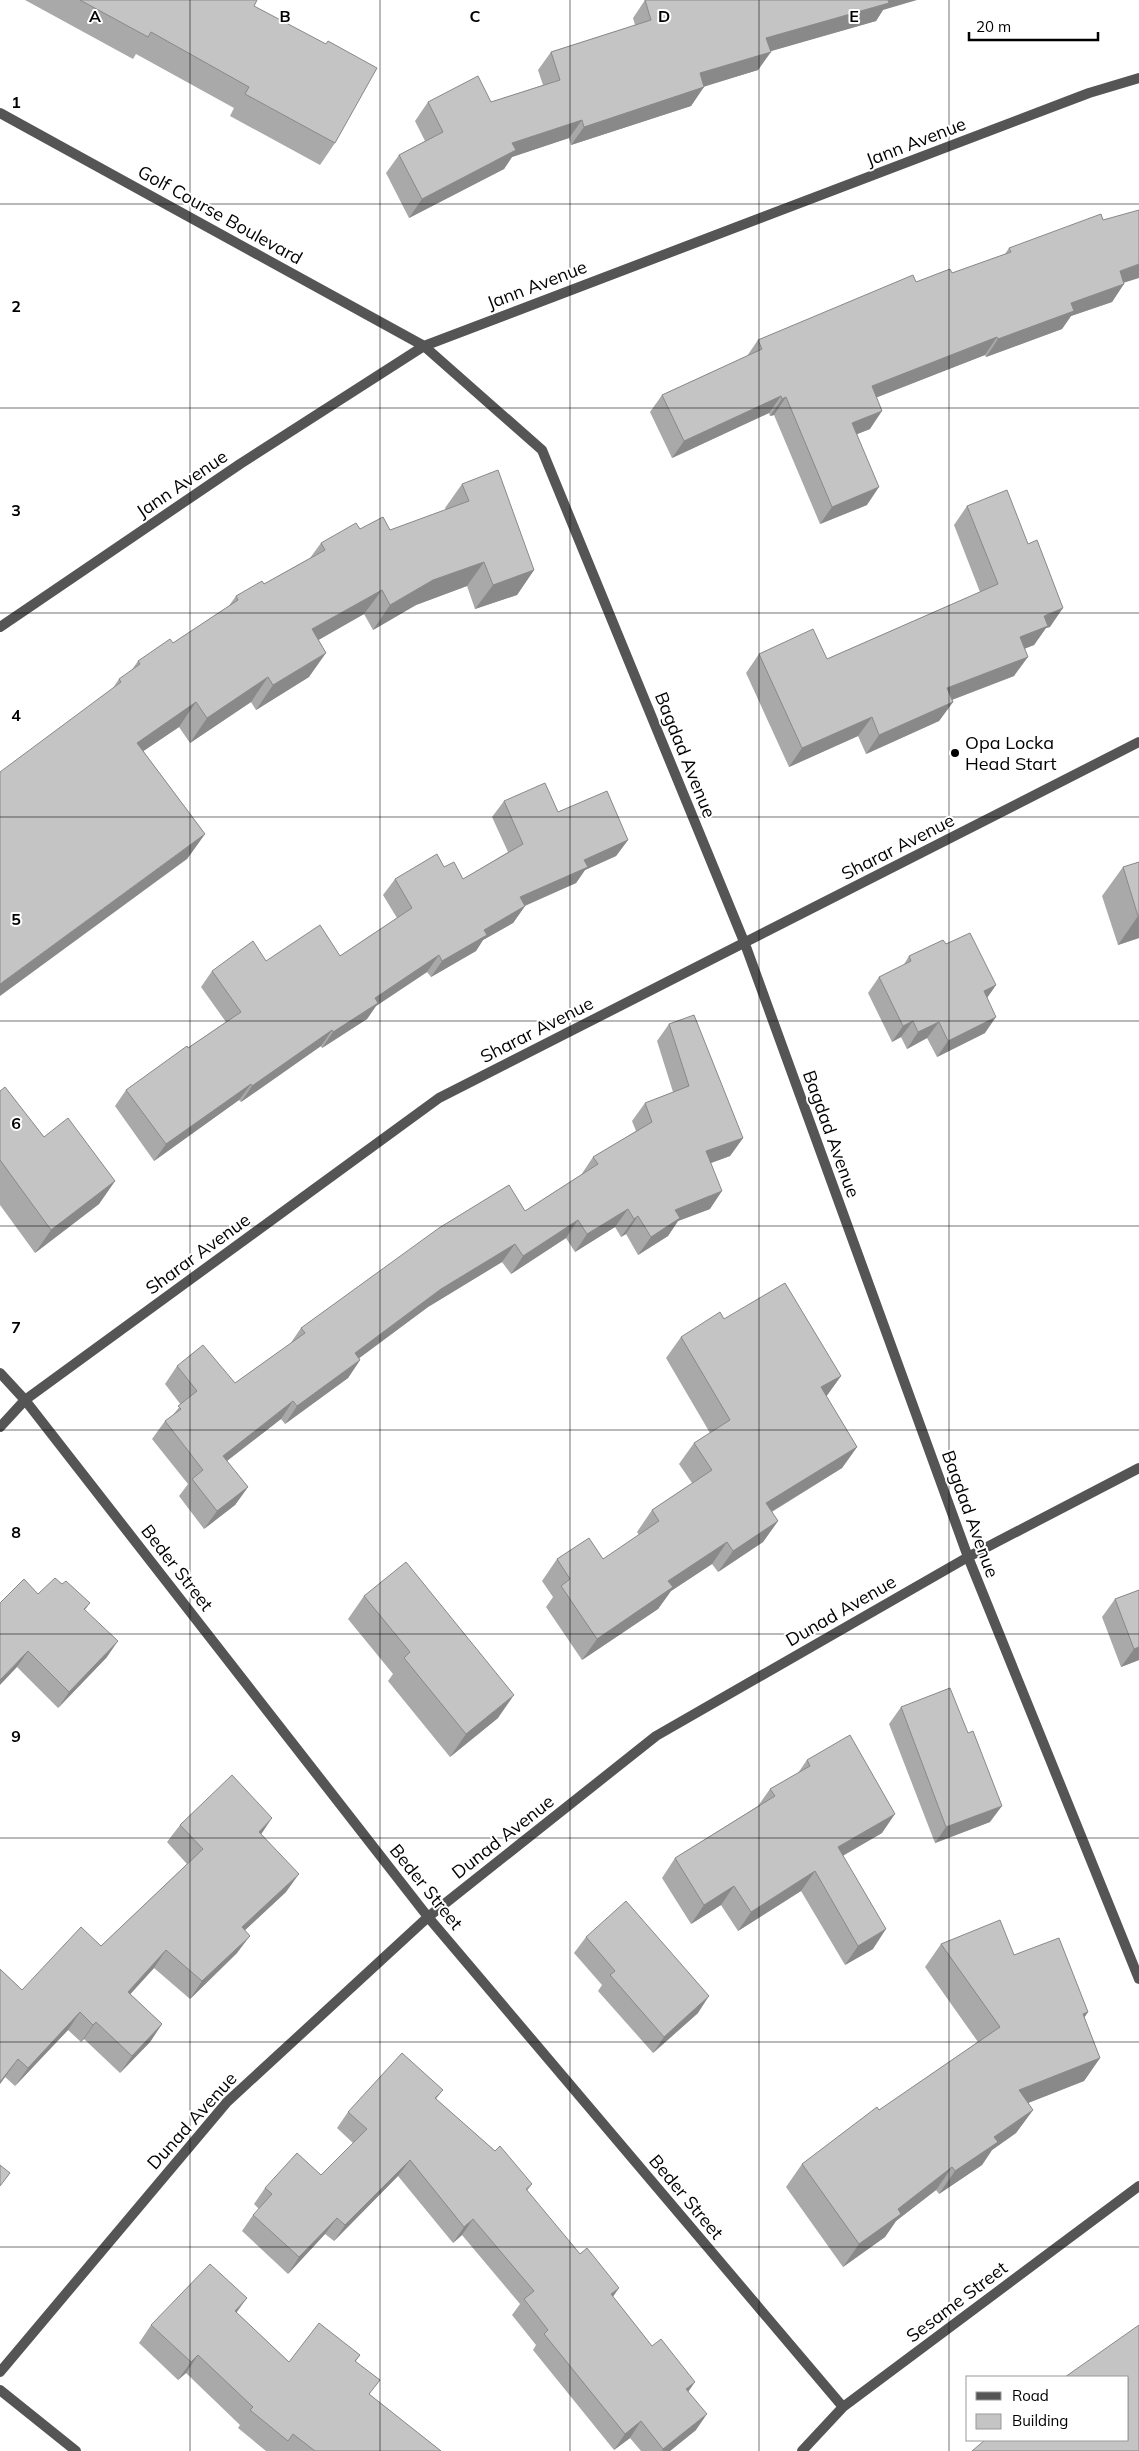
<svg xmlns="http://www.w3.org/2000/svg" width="1139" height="2451" font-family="Mulish,sans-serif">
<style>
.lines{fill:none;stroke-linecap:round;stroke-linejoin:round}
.minor{stroke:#555;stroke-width:10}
.wall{fill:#a9a9a9}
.shaded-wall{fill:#898989}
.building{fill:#c4c4c4;stroke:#898989}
.grid{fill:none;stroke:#000;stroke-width:1;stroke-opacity:0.55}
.poi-dot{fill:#000;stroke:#fff;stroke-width:2}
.labels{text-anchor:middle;stroke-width:4;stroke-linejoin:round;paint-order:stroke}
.street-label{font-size:18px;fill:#000;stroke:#fff}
.poi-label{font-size:18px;fill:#000;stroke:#fff;text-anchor:start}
.grid-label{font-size:16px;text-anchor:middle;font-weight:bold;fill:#000;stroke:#fff;stroke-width:4;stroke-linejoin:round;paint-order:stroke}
</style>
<rect width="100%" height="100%" fill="#fff"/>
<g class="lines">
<path class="minor" d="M0 113 424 346 542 450 745 944 968 1557 1139 1979
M0 627 240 464 424 346 1089 93 1139 78
M0 1373 25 1400 428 1917 843 2407
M0 1427 25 1400 439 1098 1139 742
M0 2372 227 2102 428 1917 656 1736 968 1557 1139 1468
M0 2390 76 2451
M802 2451 843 2407 1139 2186"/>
</g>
<path class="wall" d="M25 0H257L254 6 335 143 320 165 230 116 234 108 136 54 133 59Z
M645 0 883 10 876 21 770 51 758 70 704 86 691 106 571 145 569 138 512 157 504 169 409 218 386 173 399 155 425 141 415 121 428 102H491L543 85 538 70 551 52 635 25 633 18Z
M1103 220 1124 283 1112 302 1071 316 1062 329 986 357 985 355 876 397 870 429 857 434 867 505 820 524 774 415 770 416 769 413 672 458 650 412 662 395 747 356 758 340 916 282 952 273 1005 254 1009 248Z
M462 484 534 570 517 595 475 609 467 586 416 605 373 630 364 614 318 640 309 677 256 710 251 702 190 743 179 727 143 751 205 834 187 859 113 688 119 679 131 671 138 661 173 643 228 607 236 596 264 584 310 558 321 543 360 529 390 530 446 510 445 508Z
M967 506 1050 627 1046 628 1034 645 1024 649 1014 676 952 700 953 702 939 721 866 754 858 736 789 767 746 673 759 654 827 659 980 592 954 525Z
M504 801 558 812 628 840 616 856 585 870 576 883 525 906 513 923 483 940 476 951 431 977 427 972 376 1006 367 1019 322 1048 321 1046 241 1102 239 1100 154 1161 115 1106 126 1090 226 1022 201 987 212 971 266 961 340 956 397 918 383 895 395 879 444 867 463 879 508 852 492 817Z
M1139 862V938L1118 945 1102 896 1123 867Z
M946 944 996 985 987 998 985 1033 937 1057 927 1038 907 1049 901 1037 892 1042 868 993 879 977 903 966 909 956Z
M669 1024 743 1138 730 1156 711 1163 710 1209 678 1221 668 1236 638 1255 626 1234 621 1237 615 1227 575 1252 566 1238 511 1274 502 1262 428 1307 359 1358 360 1360 348 1378 285 1424 281 1419 227 1461 248 1487 235 1505 204 1529 179 1496 188 1484 152 1439 165 1421 172 1416 181 1405 165 1384 177 1366 235 1383 290 1344 301 1328 525 1211 581 1175 593 1157 636 1131 632 1121 645 1103 673 1092 657 1041Z
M0 1091 44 1137 115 1181 99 1204 35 1253 0 1205Z
M724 1319 841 1376 826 1396 857 1447 842 1468 772 1512 778 1521 763 1542 718 1572 712 1564 671 1591 658 1609 582 1660 546 1607 553 1597 542 1581 557 1559H603L639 1535 637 1532 652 1510 692 1483 679 1464 694 1443 710 1433 666 1358 681 1337Z
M62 1584 90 1603 85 1610 107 1657 58 1708 17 1667 38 1594Z
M1139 1590V1660L1121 1667 1102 1617 1115 1599Z
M364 1596 498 1718 450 1757 388 1681 393 1674 348 1619Z
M901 1707 990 1822 935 1843 889 1724Z
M807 1760 882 1833 843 1856 873 1949 845 1965 801 1891 738 1931 721 1905 691 1924 662 1878 675 1858 758 1806 770 1789 798 1773Z
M180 1825 261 1834 286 1892 245 1930 237 1953 190 1999 154 1968 130 1994 162 2024 150 2042 120 2073 84 2039 81 2042 68 2030 15 2086 5 2077 0 2084V1969L22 1990 101 1946 187 1864 167 1842Z
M586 1937 698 2013 653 2053 598 1991 602 1985 574 1953Z
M941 1944 1014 1955 1088 2012 1084 2018 1100 2058 1084 2081 1028 2103 1033 2110 1016 2133 992 2150 982 2165 939 2194 936 2190 896 2221 885 2237 843 2267 786 2187 802 2164 978 2042 925 1967Z
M443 2090 436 2099 532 2184 527 2191 613 2297 688 2392 696 2430 670 2451H641L630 2438 614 2450 533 2350 536 2345 512 2315 520 2304 462 2235 453 2243 398 2176 334 2241 325 2234 288 2274 242 2231 253 2215 259 2209 254 2204 265 2188 321 2175 353 2143 337 2128 348 2112Z
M237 2313 289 2362 360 2355 356 2361 370 2395 441 2451H266L238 2428 240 2425 186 2373 178 2380 139 2343 151 2325Z"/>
<path class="shaded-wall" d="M883 0H917L883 10 876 21 754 56 766 38Z
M771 52 758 70 687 92 700 73Z
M704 87 691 106 571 145 584 127Z
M582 120 569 138 512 157 504 169 409 218 422 199 512 143Z
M1139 264V278L1107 288 1120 271Z
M1124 284 1112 302 1071 316 1062 329 986 357 998 339 1071 303Z
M997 337 985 355 860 404 872 386Z
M781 396 769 413 672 458 684 441Z
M786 397 774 415 770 416 782 399Z
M882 411 870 429 840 441 852 423Z
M879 487 867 505 820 524 832 507Z
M484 562 467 586 416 605 373 630 390 605 433 580Z
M534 570 517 595 475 609 493 585Z
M382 590 364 614 294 654 312 629Z
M1063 608 1050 627 1046 628 1034 645 1006 656 1020 637 1044 616Z
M326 653 309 677 256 710 273 685Z
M1028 657 1014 676 933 707 947 688Z
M268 677 251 702 190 743 207 718Z
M196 702 179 727 120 767 137 743Z
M953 702 939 721 866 754 879 735Z
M872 717 858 736 789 767 802 748Z
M205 834 187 859 0 996V984Z
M628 840 616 856 585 870 576 883 508 913 520 897 584 860Z
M525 906 513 923 483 940 476 951 431 977 442 961 484 930Z
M1138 916H1139V938L1118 945Z
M439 955 427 972 376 1006 367 1019 322 1048 333 1032 375 998Z
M996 985 984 1002V991Z
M996 1017 985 1033 937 1057 948 1041Z
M913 1021 901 1037 892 1042 903 1026Z
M939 1022 927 1038 907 1049 918 1032Z
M332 1030 321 1046 241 1102 252 1086Z
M251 1084 239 1100 154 1161 166 1144Z
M743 1138 730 1156 694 1169 706 1151Z
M115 1181 99 1204 35 1253 51 1230Z
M722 1191 710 1209 678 1221 668 1236 638 1255 651 1237 675 1210Z
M628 1209 615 1227 575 1252 587 1234Z
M638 1216 626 1234 621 1237 634 1219Z
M578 1220 566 1238 511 1274 523 1256Z
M515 1244 502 1262 428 1307 342 1371 355 1353 441 1289Z
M360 1360 348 1378 285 1424 297 1406Z
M841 1376 826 1397 821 1387Z
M293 1401 281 1419 210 1474 223 1456Z
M857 1447 842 1468 751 1524 766 1503Z
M248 1487 235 1505 204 1529 217 1511Z
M778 1521 763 1542 718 1572 733 1551Z
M727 1542 712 1564 671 1591 658 1609 582 1660 597 1639 668 1581Z
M118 1641 107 1657 58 1708 69 1692Z
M1139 1647V1660L1121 1667 1134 1649Z
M28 1651 17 1667 0 1685V1680Z
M514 1695 498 1718 450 1757 466 1734Z
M1002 1806 990 1822 935 1843 946 1827Z
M895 1814 882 1833 824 1866 838 1847Z
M272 1818 260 1836 259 1832Z
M815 1871 801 1891 738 1931 751 1912Z
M299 1874 286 1892 229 1945 242 1927Z
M734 1886 721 1905 691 1924 704 1905Z
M886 1929 873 1949 845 1965 858 1946Z
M250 1936 237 1953 190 1999 202 1981Z
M166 1950 154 1968 116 2010 128 1992Z
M709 1996 698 2013 653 2053 664 2037Z
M80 2012 68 2030 15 2086 28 2068Z
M1088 2012 1072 2035 1083 2014Z
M96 2022 84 2039 81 2042 93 2025Z
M162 2024 150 2042 120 2073 132 2056Z
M1100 2058 1084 2081 1003 2113 1019 2090Z
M18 2059 5 2077 0 2084V2082Z
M1033 2110 1016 2133 992 2150 982 2165 939 2194 955 2171 994 2137Z
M410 2160 398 2176 334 2241 345 2225Z
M952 2167 936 2190 896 2221 885 2237 843 2267 859 2244 898 2209Z
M337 2218 325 2234 288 2274 299 2257Z
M473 2219 462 2235 453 2243 464 2227Z
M619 2288 608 2304 611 2294Z
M247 2298 234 2316 235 2311Z
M198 2355 186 2373 178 2380 191 2362Z
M695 2382 684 2398 686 2389Z
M707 2414 696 2430 670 2451H662L663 2449Z
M641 2421 630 2438 614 2450 625 2434Z"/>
<path class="building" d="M80 0H257L254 6 326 44 328 41 377 68 335 143 245 94 249 87 151 32 148 37Z
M645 0H888L889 3 766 38 771 52 700 73 704 87 584 127 582 120 512 143 516 150 422 199 399 155 443 132 428 102 478 76 491 102 560 80 551 52 651 20Z
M1139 210V264L1120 271 1124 284 1071 303 1074 311 998 339 997 337 872 386 882 411 852 423 879 487 832 507 786 397 782 399 781 396 684 441 662 395 762 349 758 340 913 275 916 282 950 269 952 273 1011 252 1009 248 1101 214 1103 220Z
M498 470 534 570 493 585 484 562 433 580 390 605 382 590 312 629 326 653 273 685 268 677 207 718 196 702 137 743 205 834 0 984V772L121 682 119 679 140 664 138 661 170 639 173 643 238 600 236 596 262 581 264 584 325 550 321 543 356 523 360 529 383 517 390 530 469 501 462 484Z
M1007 490 1028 544 1037 540 1063 608 1044 616 1048 626 1020 637 1028 657 947 688 953 702 879 735 872 717 802 748 759 654 813 629 827 659 998 584 967 506Z
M545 783 558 812 607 791 628 840 584 860 588 867 520 897 525 906 484 930 487 935 442 961 439 955 375 998 378 1003 333 1032 332 1030 252 1086 251 1084 166 1144 126 1090 187 1046 188 1048 241 1012 212 971 253 941 266 961 320 925 340 956 412 908 395 879 437 854 444 867 454 862 463 879 523 844 504 801Z
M1139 862V916H1138L1123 867Z
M970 933 996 985 984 991 996 1017 948 1041 939 1022 918 1032 913 1021 903 1026 879 977 911 961 909 956 943 940 946 944Z
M694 1015 743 1138 706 1151 722 1191 675 1210 680 1218 651 1237 638 1216 634 1219 628 1209 587 1234 578 1220 523 1256 515 1244 441 1289 355 1353 360 1360 297 1406 293 1401 223 1456 248 1487 217 1511 192 1479 203 1470 165 1421 181 1409 178 1406 197 1391 177 1366 203 1345 235 1383 305 1333 301 1328 439 1228 509 1185 525 1211 598 1164 593 1157 652 1122 645 1103 689 1086 669 1024Z
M5 1087 44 1137 68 1118 115 1181 51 1230 0 1160V1091Z
M785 1283 841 1376 821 1387 857 1447 766 1503 778 1521 733 1551 727 1542 668 1581 673 1587 597 1639 561 1586 570 1579 557 1559 589 1538 603 1559 659 1521 652 1510 712 1470 694 1443 730 1420 681 1337 720 1312 724 1319Z
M406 1562 514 1695 466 1734 404 1658 410 1652 364 1596Z
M55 1578 62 1584 66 1581 90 1603 84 1609 118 1641 69 1692 28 1651 0 1680V1603L24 1579 38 1594Z
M1139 1590V1647L1134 1649 1115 1599Z
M950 1688 968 1733 973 1731 1002 1806 946 1827 901 1707Z
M850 1735 895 1814 838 1847 886 1929 858 1946 815 1871 751 1912 734 1886 704 1905 675 1858 775 1796 770 1789 810 1766 807 1760Z
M232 1775 272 1818 259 1832 299 1874 242 1927 250 1936 202 1981 166 1950 128 1992 162 2024 132 2056 96 2022 93 2025 80 2012 28 2068 18 2059 0 2082V1969L22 1990 81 1927 101 1946 203 1849 180 1825Z
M626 1901 709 1996 664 2037 610 1975 615 1971 586 1937Z
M1000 1920 1014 1955 1059 1938 1088 2012 1083 2014 1100 2058 1019 2090 1033 2110 994 2137 998 2142 955 2171 952 2167 898 2209 901 2214 859 2244 802 2164 877 2107 879 2110 1000 2027 941 1944Z
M402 2053 443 2090 435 2098 495 2151 500 2146 532 2184 526 2189 580 2254 587 2248 619 2288 611 2294 652 2346 661 2339 695 2382 686 2389 707 2414 663 2449 641 2421 625 2434 544 2334 548 2330 524 2299 534 2291 473 2219 464 2227 410 2160 345 2225 337 2218 299 2257 253 2215 272 2194 265 2188 297 2153 321 2175 367 2129 348 2112Z
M0 2165 10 2173 0 2186Z
M210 2264 247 2298 235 2311 289 2362 319 2323 360 2355 355 2361 380 2380 369 2394 441 2451H315L293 2434 288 2441 250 2410 253 2407 198 2355 191 2362 151 2325Z
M1139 2325V2451H972L985 2440H1128V2377H1065Z"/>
<path class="grid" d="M190 0V2451M380 0V2451M570 0V2451M759 0V2451M949 0V2451M0 204H1139M0 408H1139M0 613H1139M0 817H1139M0 1021H1139M0 1226H1139M0 1430H1139M0 1634H1139M0 1838H1139M0 2042H1139M0 2247H1139"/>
<circle class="poi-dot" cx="955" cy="753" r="5"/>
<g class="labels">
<g class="street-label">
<text transform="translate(916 142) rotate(-21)" y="6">Jann Avenue</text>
<text transform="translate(220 215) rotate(29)" y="6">Golf Course Boulevard</text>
<text transform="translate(537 285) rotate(-21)" y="6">Jann Avenue</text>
<text transform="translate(182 484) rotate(-34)" y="6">Jann Avenue</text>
<text transform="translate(685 755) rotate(68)" y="6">Bagdad Avenue</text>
<text transform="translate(898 847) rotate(-27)" y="6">Sharar Avenue</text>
<text transform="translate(537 1030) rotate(-27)" y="6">Sharar Avenue</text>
<text transform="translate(831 1134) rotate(70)" y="6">Bagdad Avenue</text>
<text transform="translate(198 1254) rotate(-36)" y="6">Sharar Avenue</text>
<text transform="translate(970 1514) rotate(70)" y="6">Bagdad Avenue</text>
<text transform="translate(177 1568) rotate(52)" y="6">Beder Street</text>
<text transform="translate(841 1611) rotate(-30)" y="6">Dunad Avenue</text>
<text transform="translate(503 1837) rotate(-38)" y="6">Dunad Avenue</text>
<text transform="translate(426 1887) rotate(51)" y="6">Beder Street</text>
<text transform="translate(192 2121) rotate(-48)" y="6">Dunad Avenue</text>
<text transform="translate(686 2197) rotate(50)" y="6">Beder Street</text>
<text transform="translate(957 2302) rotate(-37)" y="6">Sesame Street</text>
</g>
<g class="poi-label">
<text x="965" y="749">Opa Locka<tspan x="965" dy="21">Head Start</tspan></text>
</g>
</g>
<g class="grid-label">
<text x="95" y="22">A</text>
<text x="285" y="22">B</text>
<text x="475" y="22">C</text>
<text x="664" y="22">D</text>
<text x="854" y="22">E</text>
<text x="16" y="108">1</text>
<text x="16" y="312">2</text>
<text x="16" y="516">3</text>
<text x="16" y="721">4</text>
<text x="16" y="925">5</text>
<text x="16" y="1129">6</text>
<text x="16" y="1333">7</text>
<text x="16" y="1538">8</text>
<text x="16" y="1742">9</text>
</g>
<rect x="966" y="2376" width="162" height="65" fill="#ffffff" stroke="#999999"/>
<rect x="976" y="2392" width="25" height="8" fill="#555555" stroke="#999999"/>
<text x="1012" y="2401" font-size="15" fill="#000000">Road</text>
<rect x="976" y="2414" width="25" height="15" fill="#c4c4c4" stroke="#999999"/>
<text x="1012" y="2426" font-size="15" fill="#000000">Building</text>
<path d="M969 32v8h129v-8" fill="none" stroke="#000000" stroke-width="2.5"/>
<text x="976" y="32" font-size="15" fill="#000000" stroke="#ffffff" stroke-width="4" paint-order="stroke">20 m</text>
</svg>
